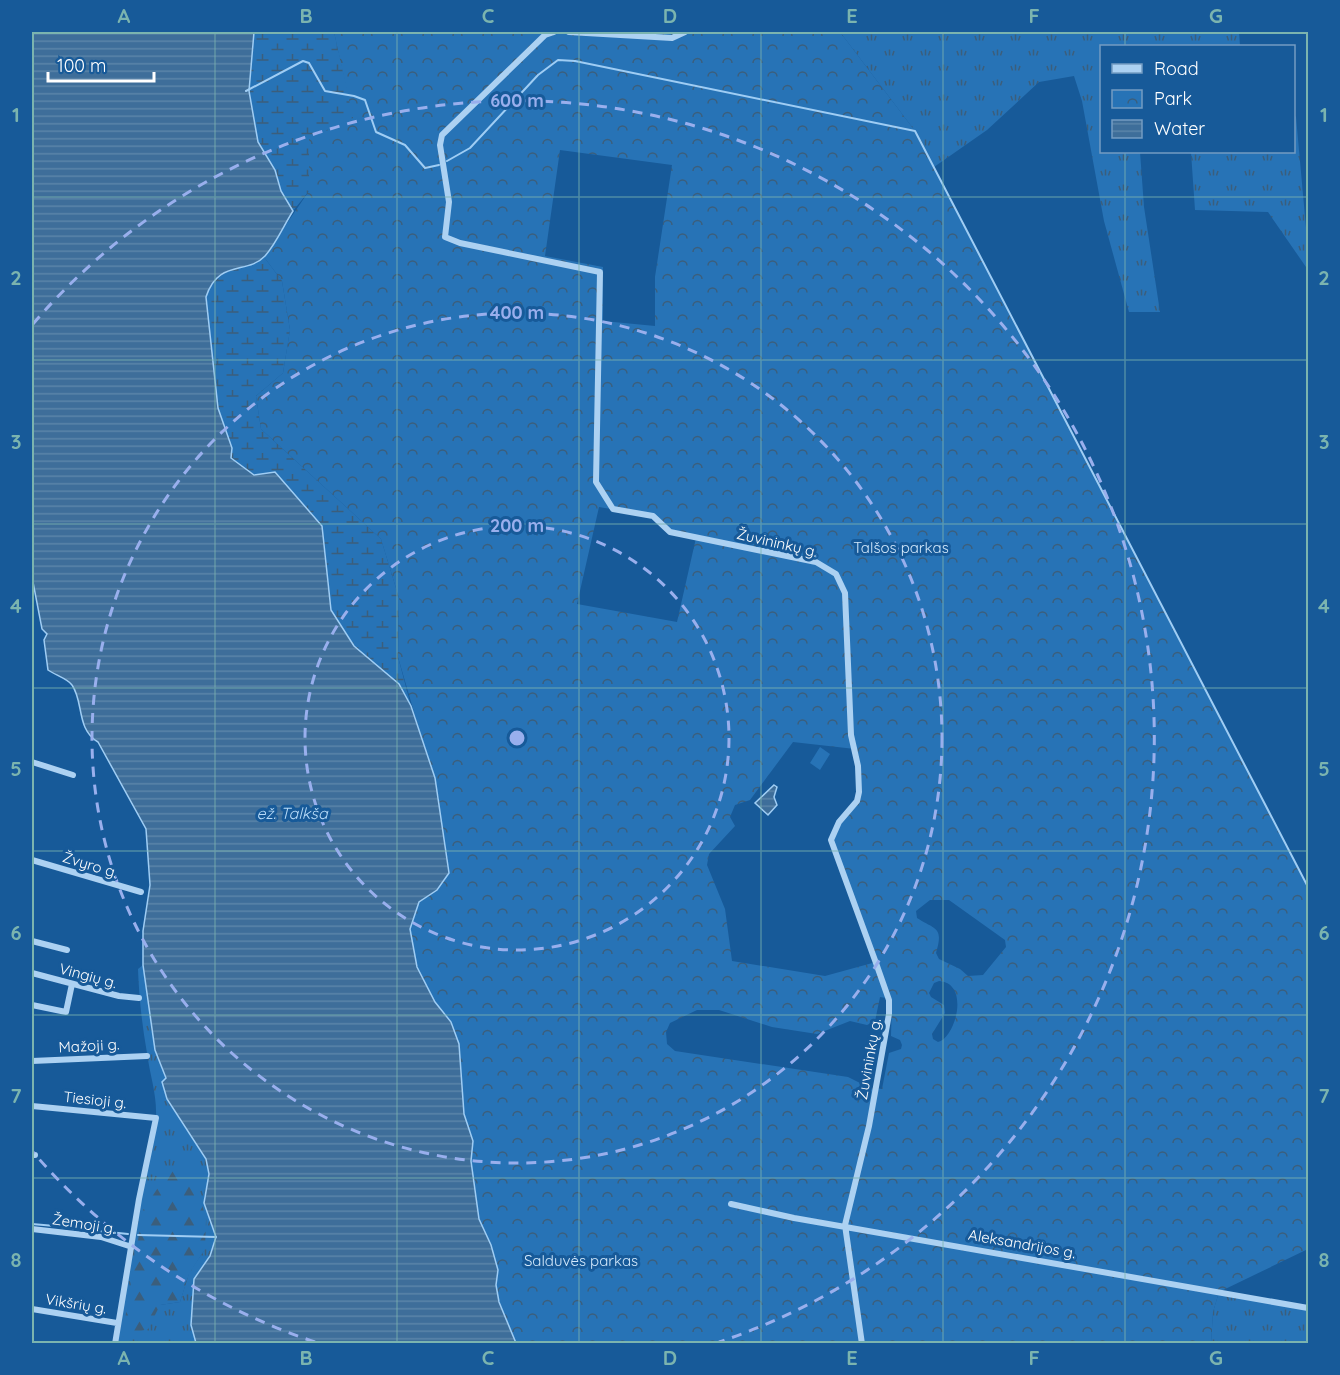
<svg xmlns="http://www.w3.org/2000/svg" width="1340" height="1375" font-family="Quicksand,sans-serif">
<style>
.grass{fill:url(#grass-tufts);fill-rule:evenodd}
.forest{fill:url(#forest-firs)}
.wetland{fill:url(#wetland-marsh)}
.park{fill:url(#park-crowns);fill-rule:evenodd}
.pitch{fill:#2773b6}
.water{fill:url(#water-rules);stroke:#9fcdf4;stroke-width:1.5}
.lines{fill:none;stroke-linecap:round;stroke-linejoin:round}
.stream{stroke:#9fcdf4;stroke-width:2}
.street{stroke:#acd1f2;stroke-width:6}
.grid{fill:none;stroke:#7bb4af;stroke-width:1.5;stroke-opacity:0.55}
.ring{fill:none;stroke:#99afed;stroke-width:3;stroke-dasharray:10 8}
.labels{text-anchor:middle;stroke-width:6;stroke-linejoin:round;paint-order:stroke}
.street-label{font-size:15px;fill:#fff;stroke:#175a99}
.park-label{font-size:15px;fill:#d3e9fc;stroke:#175a99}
.water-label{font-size:16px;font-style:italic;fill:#b8dbf8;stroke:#175a99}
.centre{fill:#99afed;stroke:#175a99;stroke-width:3}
.ring-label{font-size:18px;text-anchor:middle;font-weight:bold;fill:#99afed;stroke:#175a99;stroke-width:6;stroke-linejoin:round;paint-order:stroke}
.neatline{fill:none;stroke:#7bb4af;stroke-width:2}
.grid-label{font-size:20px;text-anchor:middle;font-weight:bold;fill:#7bb4af}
</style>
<defs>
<pattern id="grass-tufts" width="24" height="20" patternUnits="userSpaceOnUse" patternTransform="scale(1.5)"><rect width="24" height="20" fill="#2773b6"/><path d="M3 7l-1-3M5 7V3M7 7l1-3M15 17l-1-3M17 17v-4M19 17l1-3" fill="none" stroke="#3b5e7c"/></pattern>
<pattern id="forest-firs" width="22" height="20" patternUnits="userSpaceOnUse" patternTransform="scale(1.5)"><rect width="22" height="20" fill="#2773b6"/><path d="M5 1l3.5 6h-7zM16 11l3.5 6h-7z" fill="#3b5e7c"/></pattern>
<pattern id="wetland-marsh" width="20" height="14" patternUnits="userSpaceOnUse" patternTransform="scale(1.5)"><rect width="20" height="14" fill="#2773b6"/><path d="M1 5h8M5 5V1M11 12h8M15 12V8" fill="none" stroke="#3b5e7c"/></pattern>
<pattern id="park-crowns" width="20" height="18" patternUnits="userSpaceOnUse" patternTransform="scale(1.5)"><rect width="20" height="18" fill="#2773b6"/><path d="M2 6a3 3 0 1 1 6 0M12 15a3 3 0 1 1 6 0" fill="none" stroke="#3b5e7c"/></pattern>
<pattern id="water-rules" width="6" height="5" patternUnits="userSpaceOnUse" patternTransform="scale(1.5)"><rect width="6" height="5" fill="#3e6e9a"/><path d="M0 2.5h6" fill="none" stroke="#5b84a9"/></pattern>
</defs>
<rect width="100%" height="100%" fill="#175a99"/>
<path class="grass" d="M840 32H1239L1240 46H1102V152H1140L1144 207 1160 312H1129L1104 221 1082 101 1074 76 1039 82 987 130 934 167 915 131Z
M1294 115 1296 117 1308 250 1306 267 1268 212 1195 210 1191 152H1294Z
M143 965 155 1050 166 1079 167 1099 206 1159 209 1175 204 1198 216 1237 210 1256 194 1279 191 1325 196 1343 115 1344 156 1117C157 1094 150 1076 147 1053 142 1025 139 997 138 969ZM205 1249 189 1273 180 1302 160 1305Z
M1219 1292 1308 1308V1343L1211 1344 1213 1312Z"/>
<path class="forest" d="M172 1167H193L206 1220 205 1249 189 1274 180 1302 160 1305 148 1329 122 1337 143 1210Z"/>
<path class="wetland" d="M254 32H334L354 118 309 139V191L293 211 281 191 275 170 258 142 249 91Z
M264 257 282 281 290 330 283 373 256 396 261 429 381 539 399 598 398 657 411 706 399 684 354 646 331 610 324 541 254 475 231 458 232 448 218 408 206 297C214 271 240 267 264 257Z"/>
<path class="park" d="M334 32H840L915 131 1308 887V1249L1219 1292 1213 1312 1211 1343H516L499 1302 496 1285 498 1270 491 1245 479 1219 471 1161 473 1141 464 1114 459 1044 451 1022 435 1002 417 968 410 929 419 902 437 890 439 798 398 657 399 598 381 539 261 429 256 396 283 373 290 330 282 281 264 257 309 191V138L353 118ZM560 150 672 165 655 277V326L603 321V267L545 256ZM599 507 653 516 670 532 696 538 677 622 577 604ZM793 742 855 749 857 801 834 830 832 847 876 962 825 976 732 961 725 909 707 865 709 854 735 826 730 817 735 805 750 800ZM930 900H949L1005 940 1006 947 983 975 968 976 960 969 939 959 936 953C944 926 935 930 917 918L916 911ZM939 981C971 983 955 1039 938 1042L933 1039 932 1034 945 1013 944 1005 931 997 929 993 934 983ZM880 997 892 999 891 1036 900 1040 902 1045 901 1049 889 1053 882 1089 868 1087 848 1077 675 1051 667 1044 666 1032 670 1023 697 1010H719L772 1027 817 1034 850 1021 867 1025 875 1021Z"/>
<path class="pitch" d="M820 747 830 754 820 770 810 763Z"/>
<path class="water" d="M32 32H254L249 91 258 142 275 170 281 191 293 211C284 225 276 244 265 256 247 275 218 259 206 297L218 408 232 448 231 458 254 475 275 472 322 526 331 610 354 646 399 684 411 706 435 778 449 873 437 890 419 902 410 929 417 967 435 1002 451 1022 459 1044 464 1114 473 1141 471 1161 479 1219 491 1245 498 1270 496 1285 499 1302 516 1343H196L191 1325 194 1279 210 1256 216 1237 204 1203 209 1174 206 1159 167 1099 162 1082 166 1078 155 1050 143 965V931L150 885 146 829 98 742C76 729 84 702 72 685 68 679 55 675 48 670L44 640 47 634 42 629 32 577Z
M774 785 777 787 774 797 777 805 768 815 755 803Z"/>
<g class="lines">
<path class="stream" d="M246 91 303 61 309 63 325 91 354 96 365 100 376 132 405 145 425 168 439 165
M447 161 470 148 538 75 558 60 575 61 915 131 1308 887
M32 1224 55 1226
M61 1227 128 1234
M138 1235 216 1237"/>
<path class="street" d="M554 32 545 35 442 135 440 145 449 202 445 237 460 243 600 272 596 482 613 509 653 516 670 532 816 562 836 574 845 593 851 735 858 766 859 792 857 801 839 822 831 840 876 963 889 1000V1014L869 1126 845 1225 862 1344
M569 32 672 38 685 32
M32 762 73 775
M32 860 141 892
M32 941 67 950
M32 973 119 996 139 998
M32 1005 66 1012 72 984
M32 1061 147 1056
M32 1106 156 1118 139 1199 115 1344
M32 1155H35
M731 1204 794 1218 1308 1308
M32 1229 101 1237 132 1247
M32 1309 117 1323"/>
</g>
<path class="grid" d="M215 32V1344M397 32V1344M579 32V1344M761 32V1344M943 32V1344M1125 32V46M1125 152V1344M32 197H1308M32 360H1308M32 524H1308M32 688H1308M32 851H1308M32 1015H1308M32 1178H1308"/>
<g class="ring">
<circle cx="517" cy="738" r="212"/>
<circle cx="517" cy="738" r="425"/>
<path d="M315 1342A637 637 0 0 1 33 1152M33 324A637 637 0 1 1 719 1342"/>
</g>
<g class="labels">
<g class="street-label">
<text transform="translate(777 543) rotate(13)" y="5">Žuvininkų g.</text>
<text transform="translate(90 865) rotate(17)" y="5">Žvyro g.</text>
<text transform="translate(88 976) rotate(15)" y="5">Vingių g.</text>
<text transform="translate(89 1046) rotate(-3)" y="5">Mažoji g.</text>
<text transform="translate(869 1059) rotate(-80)" y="5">Žuvininkų g.</text>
<text transform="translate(95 1100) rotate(6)" y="5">Tiesioji g.</text>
<text transform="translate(84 1224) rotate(9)" y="5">Žemoji g.</text>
<text transform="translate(1022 1244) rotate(10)" y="5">Aleksandrijos g.</text>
<text transform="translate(76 1304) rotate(9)" y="5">Vikšrių g.</text>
</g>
<g class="park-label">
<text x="901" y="553">Talšos parkas</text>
<text x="581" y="1266">Salduvės parkas</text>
</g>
<g class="water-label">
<text x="292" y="819">ež. Talkša</text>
</g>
</g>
<circle cx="517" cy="738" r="9" class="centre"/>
<g class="ring-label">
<text x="517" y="107">600 m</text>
<text x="517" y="319">400 m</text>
<text x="517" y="532">200 m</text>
</g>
<rect width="1340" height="1375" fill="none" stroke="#175a99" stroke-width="66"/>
<rect x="1100" y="45" width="195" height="108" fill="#175a99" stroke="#749cc2" stroke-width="1.5"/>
<rect x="1112" y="64" width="30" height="9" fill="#acd1f2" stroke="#749cc2" stroke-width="1.5"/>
<text x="1154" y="75" font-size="18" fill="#ffffff">Road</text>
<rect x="1112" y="90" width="30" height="18" fill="url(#park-crowns)" stroke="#749cc2" stroke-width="1.5"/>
<text x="1154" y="105" font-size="18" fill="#ffffff">Park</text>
<rect x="1112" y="120" width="30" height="18" fill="url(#water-rules)" stroke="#749cc2" stroke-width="1.5"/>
<text x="1154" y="135" font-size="18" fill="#ffffff">Water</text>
<path d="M48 72v9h106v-9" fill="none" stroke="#ffffff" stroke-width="3"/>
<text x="57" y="72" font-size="18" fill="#ffffff" stroke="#175a99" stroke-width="4.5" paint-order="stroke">100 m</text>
<rect x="33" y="33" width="1274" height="1309" class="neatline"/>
<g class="grid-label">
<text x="124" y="23">A</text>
<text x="306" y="23">B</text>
<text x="488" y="23">C</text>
<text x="670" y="23">D</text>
<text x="852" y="23">E</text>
<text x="1034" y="23">F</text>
<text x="1216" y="23">G</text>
<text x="16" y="122">1</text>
<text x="1324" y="122">1</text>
<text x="16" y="285">2</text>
<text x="1324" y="285">2</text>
<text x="16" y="449">3</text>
<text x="1324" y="449">3</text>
<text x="16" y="613">4</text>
<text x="1324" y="613">4</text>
<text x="16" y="776">5</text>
<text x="1324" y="776">5</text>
<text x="16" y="940">6</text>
<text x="1324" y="940">6</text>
<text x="16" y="1103">7</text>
<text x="1324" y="1103">7</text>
<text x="16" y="1267">8</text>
<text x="1324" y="1267">8</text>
<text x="124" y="1365">A</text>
<text x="306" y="1365">B</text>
<text x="488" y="1365">C</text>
<text x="670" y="1365">D</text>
<text x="852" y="1365">E</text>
<text x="1034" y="1365">F</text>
<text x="1216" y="1365">G</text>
</g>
</svg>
